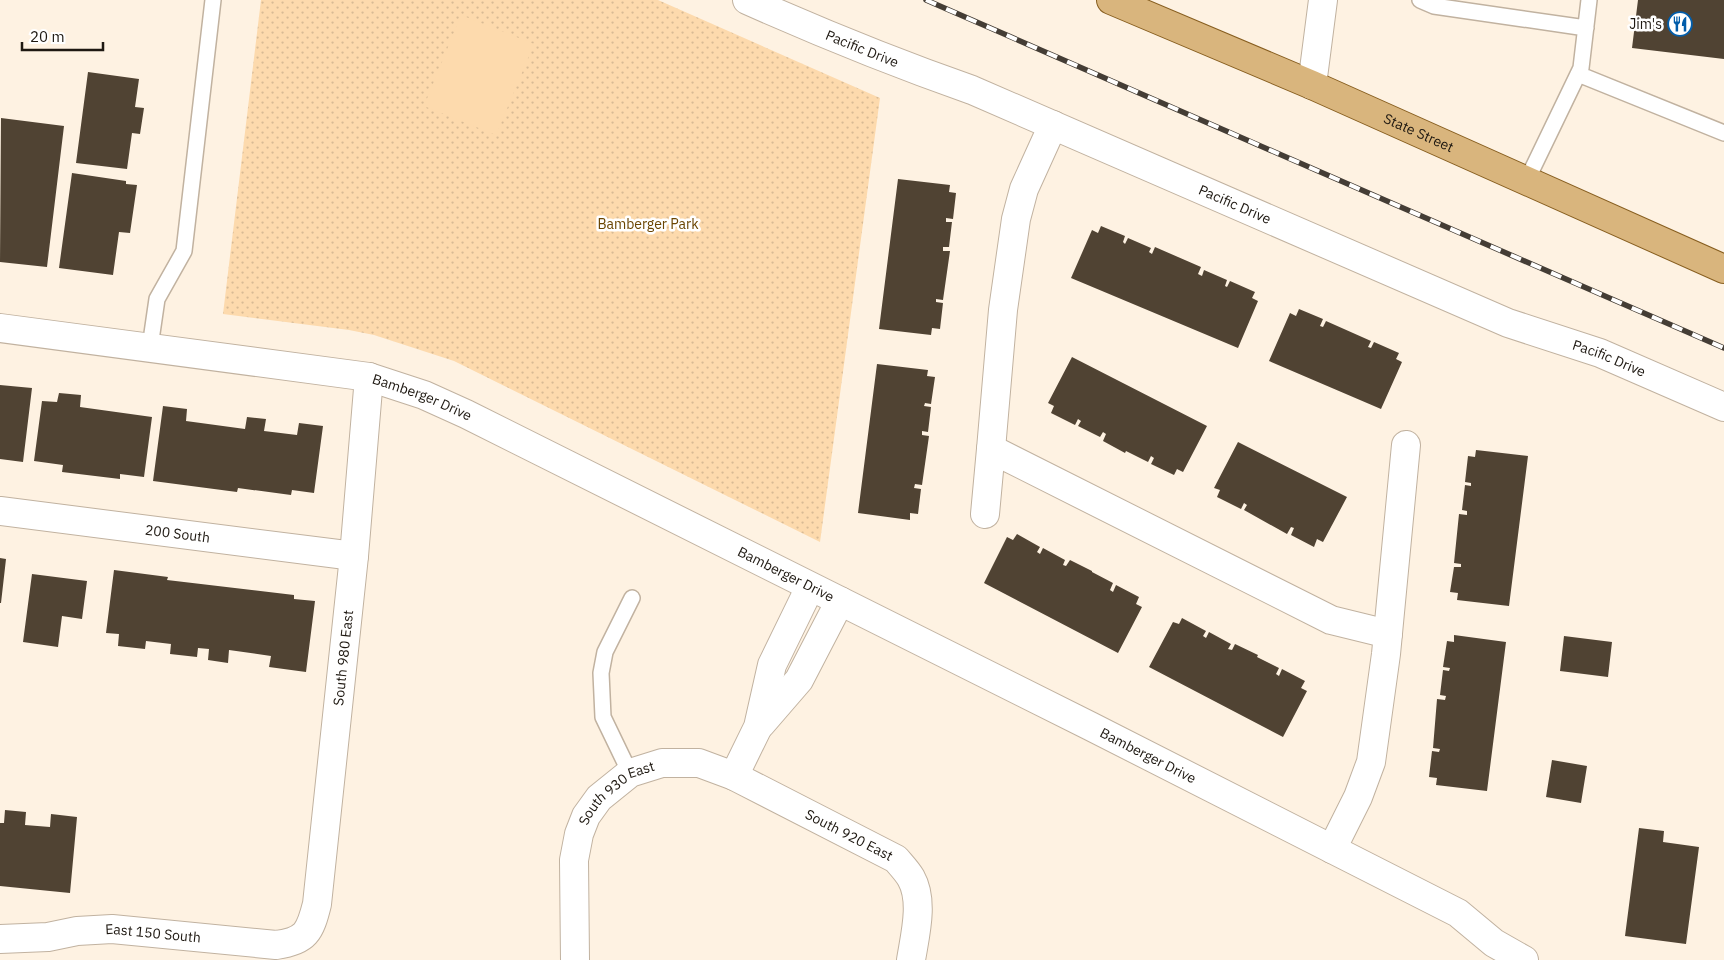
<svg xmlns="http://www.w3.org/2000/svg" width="1724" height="960" font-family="'IBM Plex Sans',sans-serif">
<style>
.park{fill:url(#park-dots)}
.pitch{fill:#fddaad}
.building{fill:#504333}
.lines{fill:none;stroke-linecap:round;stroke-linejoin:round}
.service-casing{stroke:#c1b2a0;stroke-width:18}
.minor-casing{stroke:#c1b2a0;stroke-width:30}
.tertiary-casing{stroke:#c1b2a0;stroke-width:30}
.primary-casing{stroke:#875e1f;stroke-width:30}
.service{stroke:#fff;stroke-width:15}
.minor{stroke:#fff;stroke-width:28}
.tertiary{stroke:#fff;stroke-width:28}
.primary{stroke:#d9b57d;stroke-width:28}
.rail-casing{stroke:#443d35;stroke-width:5.5}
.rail{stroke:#fff;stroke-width:4;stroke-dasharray:11;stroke-linecap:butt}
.labels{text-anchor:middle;stroke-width:5;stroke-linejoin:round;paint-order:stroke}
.poi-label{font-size:14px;fill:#1e1811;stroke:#fff;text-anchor:end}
.street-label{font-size:14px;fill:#1e1811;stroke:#fff}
.park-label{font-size:14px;fill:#6a4502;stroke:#fff}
</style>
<defs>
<pattern id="park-dots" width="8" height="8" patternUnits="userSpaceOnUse" patternTransform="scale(1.25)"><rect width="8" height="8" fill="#fddaad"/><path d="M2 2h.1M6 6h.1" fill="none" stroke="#d8ba94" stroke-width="1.8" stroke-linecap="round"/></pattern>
</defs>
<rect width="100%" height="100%" fill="#fef2e2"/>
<path class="park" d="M261 0H658L880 98 820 542 454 361 374 335 349 330 223 314Z"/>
<path class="pitch" d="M461 15 534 44 496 135 424 106Z"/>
<path class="building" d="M1638 0H1724V59L1632 48Z
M88 72 139 79 135 107 144 108 140 134 132 133 127 169 76 163Z
M1 118 64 126 47 267 0 262Z
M72 173 126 181V184L137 185 130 233 119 232 113 275 59 268Z
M898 179 950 185 949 192 956 193 953 219 946 218V222H952L949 247H943V251H950L943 300 936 299V302L943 303 940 329 932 328 931 335 879 329Z
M1101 226 1125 236 1123 242 1125 244 1128 238 1151 248 1149 252 1152 254 1155 247 1201 267 1198 274 1202 276 1204 270 1227 280 1225 286 1227 287 1230 281 1255 292 1252 298 1258 301 1238 348 1071 278 1092 230 1098 233Z
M1299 309 1323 319 1320 326 1323 327 1326 321 1371 341 1368 347 1371 348 1374 342 1399 353 1396 359 1402 362 1381 409 1269 361 1290 313 1296 316Z
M1072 357 1207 426 1183 472 1177 469 1174 475 1151 464 1154 458 1151 456 1148 462 1126 451 1125 453 1103 441 1106 434 1103 432 1100 437 1078 426 1081 421 1078 419 1075 425 1051 413 1054 406 1048 403Z
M877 364 928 370 927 376 935 377 931 404 925 403 924 406 931 407 928 432 922 431V435L929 436 922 485 915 484 914 488 921 489 918 514 910 513V520L858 513Z
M0 385 32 388 23 462 0 459Z
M59 393 81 395 80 407 152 417 144 477 120 474V479L62 472 63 465 34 461 42 401 57 402Z
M163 406 187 409 186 421 245 429 247 417 266 419 264 431 297 435 299 423 323 426 314 493 292 490 291 495 238 488 237 492 153 481Z
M1238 442 1347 497 1323 542 1317 539 1314 547 1291 535 1294 528 1291 527 1287 534 1244 510 1247 505 1244 503 1241 509 1217 497 1220 490 1214 488Z
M1476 450 1528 456 1509 606 1457 600 1458 593 1450 592 1454 567H1461V564L1454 563 1459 514 1467 515V511L1462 510 1465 485 1471 486V483L1465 482 1468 456 1475 457Z
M1017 534 1040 547 1037 552 1040 554 1043 548 1065 560 1063 565 1066 566 1070 560 1092 571V572L1113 583 1110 590 1113 592 1116 585 1139 597 1136 604 1142 607 1118 653 984 583 1007 537 1013 540Z
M0 558 6 559 1 603H0Z
M114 570 168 577 167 580 294 595V599L315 601 306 672 269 667 271 656 229 650 228 663 208 660 209 649 198 648 197 657 170 654 171 644 146 641 145 649 118 646 119 634 106 633Z
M32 574 87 581 82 619 62 616 58 647 23 642Z
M1182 618 1206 631 1203 636 1206 638 1209 632 1231 644 1228 649 1232 650 1235 644 1258 655 1257 657 1279 668 1276 674 1279 676 1282 669 1305 681 1301 688 1307 691 1283 737 1149 667 1173 622 1179 624Z
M1454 635 1506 642 1487 791 1436 785 1437 778 1429 777 1432 751 1439 752 1440 749 1433 748 1437 699 1445 700 1446 696 1440 695 1443 670 1449 671 1450 668 1443 667 1447 641 1454 642Z
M1564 636 1612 642 1608 677 1560 671Z
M1552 760 1587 766 1581 803 1546 797Z
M5 810 26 812 25 825 50 827 51 814 77 817 70 893 0 886V823H4Z
M1639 828 1664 831 1663 842 1699 847 1686 944 1625 936Z"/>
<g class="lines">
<g class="service-casing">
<path id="service" d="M1420 0 1434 6 1586 28
M1578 74 1724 133
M1526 182 1581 68 1589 0
M150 347 157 299 184 251 213 0
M630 773 603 717 601 673 605 652 632 598"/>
</g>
<g class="minor-casing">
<g id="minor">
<path id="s1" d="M747 0C821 33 895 63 972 90L1508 323 1600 353 1724 407"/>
<path id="s2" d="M0 328 369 377 424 395 466 414 1090 726 1458 913 1494 943 1524 960"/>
<path d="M991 449 1003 310 1016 219 1024 189 1053 125"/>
<path id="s3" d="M0 511 354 556"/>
<path d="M985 514 991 449 1331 620 1388 634"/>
<path d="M761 724 799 680 840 601"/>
<path d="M734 776 758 727 772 665 810 587"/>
<path d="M1332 849 1358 797 1371 762 1386 654 1406 445"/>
<path id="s4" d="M0 939 48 937 77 931 112 929 276 945C306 941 310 932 317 904L354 556 369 377"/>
<path id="s5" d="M575 960 574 860 579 834 586 816 599 798 630 773 662 763H699L734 776 896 859C901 865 907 871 911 878 924 901 915 935 911 960"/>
</g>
</g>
<g class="tertiary-casing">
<path id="tertiary" d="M1312 85 1323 0"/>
</g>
<g class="primary-casing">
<g id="primary">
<path id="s6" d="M1111 0 1312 85 1724 269"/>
</g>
</g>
<use href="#service" class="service"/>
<use href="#minor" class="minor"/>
<use href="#tertiary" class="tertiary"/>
<use href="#primary" class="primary"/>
<g class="rail-casing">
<path id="rail" d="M926 0 1724 348"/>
</g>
<use href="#rail" class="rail"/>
</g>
<defs>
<g id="restaurant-ring" transform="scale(1.25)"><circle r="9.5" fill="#fff" stroke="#025daa" stroke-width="1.5"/><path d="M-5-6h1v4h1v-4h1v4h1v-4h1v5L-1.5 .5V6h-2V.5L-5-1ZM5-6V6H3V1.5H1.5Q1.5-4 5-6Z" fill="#025daa"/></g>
</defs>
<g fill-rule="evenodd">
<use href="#restaurant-ring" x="1680" y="24"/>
</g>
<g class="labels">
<g class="poi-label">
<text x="1662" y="29">Jim's</text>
</g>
<g class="street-label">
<text dy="5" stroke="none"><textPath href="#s1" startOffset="125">Pacific Drive</textPath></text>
<text dy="5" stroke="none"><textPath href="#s6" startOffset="335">State Street</textPath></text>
<text dy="5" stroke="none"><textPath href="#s1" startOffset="529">Pacific Drive</textPath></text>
<text dy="5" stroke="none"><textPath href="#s1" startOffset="934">Pacific Drive</textPath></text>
<text dy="5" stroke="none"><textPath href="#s2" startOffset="429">Bamberger Drive</textPath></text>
<text dy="5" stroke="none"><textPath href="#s3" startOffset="179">200 South</textPath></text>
<text dy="5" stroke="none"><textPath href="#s2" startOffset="834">Bamberger Drive</textPath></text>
<text dy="5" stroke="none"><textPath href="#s4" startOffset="589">South 980 East</textPath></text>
<text dy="5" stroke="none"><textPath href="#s2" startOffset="1239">Bamberger Drive</textPath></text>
<text dy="5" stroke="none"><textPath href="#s5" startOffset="185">South 930 East</textPath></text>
<text dy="5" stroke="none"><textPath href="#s5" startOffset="445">South 920 East</textPath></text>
<text dy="5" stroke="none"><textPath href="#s4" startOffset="154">East 150 South</textPath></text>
</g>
<g class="park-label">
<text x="648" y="229">Bamberger Park</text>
</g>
</g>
<path d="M22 42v8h81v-8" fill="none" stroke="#1e1811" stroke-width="2.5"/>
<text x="30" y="42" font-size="15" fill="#1e1811" stroke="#ffffff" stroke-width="4" paint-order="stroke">20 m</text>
</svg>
